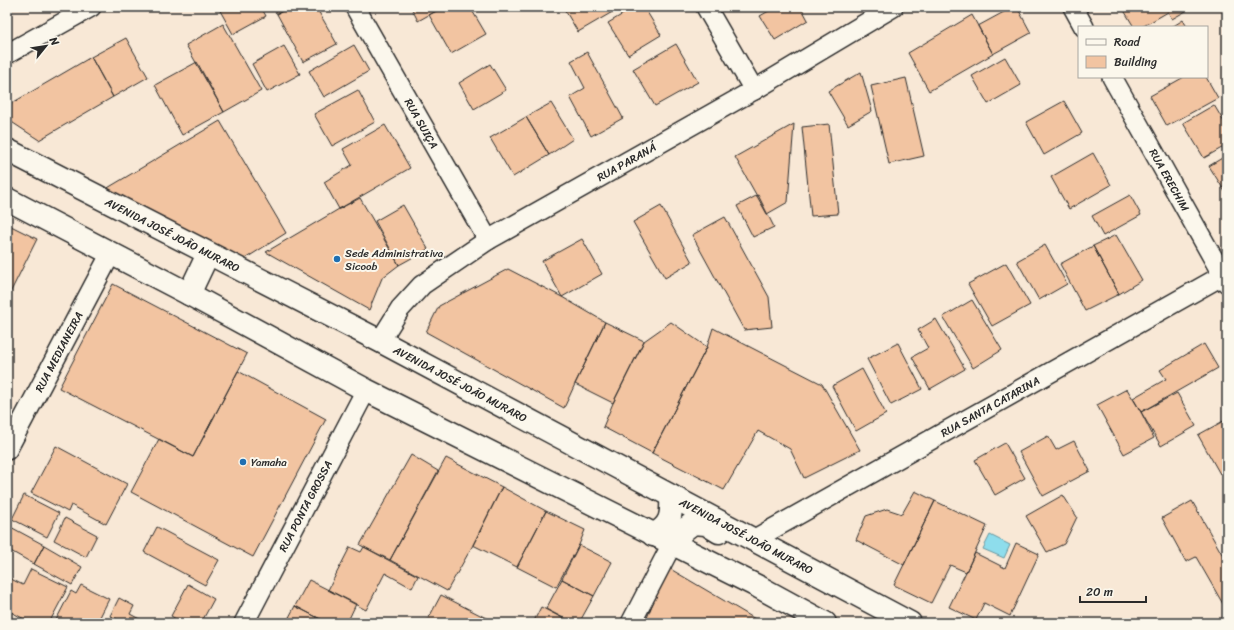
<svg xmlns="http://www.w3.org/2000/svg" width="1234" height="630" font-family="Sriracha,sans-serif">
<style>
.water{fill:#8eddec;stroke:#66969f}
.building{fill:#f2c4a1;stroke:#2b2b2b}
.lines{fill:none;stroke-linecap:round;stroke-linejoin:round}
.minor-casing{stroke:#2b2b2b;stroke-width:22}
.secondary-casing{stroke:#2b2b2b;stroke-width:25}
.minor{stroke:#fbf7ec;stroke-width:19}
.secondary{stroke:#fbf7ec;stroke-width:22}
.poi-dot{fill:#1f6fb2;stroke:#fbf7ec;stroke-width:1.5}
.labels{text-anchor:middle;stroke-width:4;stroke-linejoin:round;paint-order:stroke}
.street-label{font-size:11px;fill:#2b2b2b;stroke:#fbf7ec}
.poi-label{font-size:11px;fill:#2b2b2b;stroke:#fbf7ec;text-anchor:start}
</style>
<rect width="100%" height="100%" fill="#f8e8d6"/>
<filter id="ink" filterUnits="userSpaceOnUse"><feTurbulence type="fractalNoise" baseFrequency=".025" numOctaves="2"/><feDisplacementMap in="SourceGraphic" scale="8" xChannelSelector="R" yChannelSelector="G"/><feConvolveMatrix kernelMatrix="1 2 1 2 8 2 1 2 1" color-interpolation-filters="sRGB"/></filter>
<g filter="url(#ink)">
<path class="water" d="M990 535 1010 545 1004 558 983 549Z"/>
<path class="building" d="M218 7H261L266 16 233 34Z
M273 7H290L277 14Z
M290 7H316L337 44 303 62 277 14Z
M411 7H443L418 21Z
M444 7H470L486 34 451 54 429 15Z
M563 7H621L578 32Z
M635 7H644L661 35 628 55 608 23Z
M773 7H801L808 20 775 40 760 16 774 8Z
M1013 7H1017L1031 33 993 54 978 26Z
M1122 7H1193L1172 19 1168 12 1142 27H1134Z
M972 15 993 54 929 91 908 53Z
M1183 20 1187 27H1172Z
M223 24 261 91 224 112 186 45Z
M126 38 148 77 113 97 91 57Z
M676 44 698 82 655 106 633 69Z
M354 45 369 71 324 97 309 71Z
M284 46 300 74 267 92 252 64Z
M587 52 623 118 591 136 570 97 585 88 571 61Z
M91 57 113 97 39 140 7 119V106Z
M1005 57 1021 85 988 104 972 76Z
M197 62 224 112 182 135 155 85Z
M490 64 506 90 474 109 459 83Z
M861 72 872 111 848 125 828 91Z
M1184 77H1206L1218 98 1167 126 1150 96Z
M906 78 924 156 889 164 871 86Z
M358 90 375 122 332 146 314 114Z
M1064 101 1082 133 1044 155 1026 122Z
M551 103 573 139 549 155 526 117Z
M1214 105 1227 127V145L1204 158 1183 123Z
M526 117 549 155 513 177 490 138Z
M220 121 286 233 243 260 106 189Z
M794 124 788 202 767 214 735 157Z
M829 124 838 214 811 216 802 127Z
M385 125 410 168 339 209 324 182 352 165 343 149Z
M1093 153 1111 185 1069 209 1051 177Z
M1227 155V195L1209 166Z
M758 195 774 227 753 237 737 206Z
M1130 195 1141 215 1103 236 1092 216Z
M360 198 399 265 382 278 369 310 266 252 339 209Z
M403 205 428 249 399 265 375 221Z
M661 206 692 262 665 278 633 222Z
M725 217 769 297 772 327 744 330 692 235Z
M7 224 37 239 7 299Z
M1116 235 1142 280 1119 294 1093 246Z
M582 239 602 274 562 297 542 261Z
M1045 245 1067 284 1039 300 1017 261Z
M1093 246 1119 294 1085 311 1060 264Z
M1006 263 1030 305 992 326 968 284Z
M508 269 562 297 605 322 575 384 564 408 426 332 439 306Z
M113 284 247 354 193 457 59 388Z
M972 300 1002 350 973 368 943 317Z
M936 319 965 369 930 389 912 357 928 348 918 330Z
M605 322 644 341 613 403 575 384Z
M671 322 707 347 652 453 603 427 613 403 644 341Z
M713 328 822 384 860 450 804 478 790 449 758 431 724 490 652 453 707 347Z
M898 343 922 389 891 405 867 359Z
M1204 344 1218 368 1141 412 1133 398 1166 379 1160 370Z
M862 369 886 414 856 431 832 386Z
M238 371 326 419 253 557 131 492 159 439 193 457Z
M1127 389 1141 412 1154 438 1124 454 1097 405Z
M1177 393 1196 426 1161 446 1141 412Z
M1227 419V471L1220 474 1198 435Z
M1048 436 1056 450 1074 441 1090 471 1043 496 1019 452Z
M1005 443 1025 478 995 495 975 460Z
M56 446 127 484 106 524 71 505 68 512 31 493Z
M411 455 438 471 390 560 360 545Z
M446 458 502 487 473 545 447 591 390 560Z
M502 487 546 511 517 567 473 545Z
M915 491 935 501 904 565 856 540 866 516 887 509 902 514Z
M24 495 59 513 47 537 12 519Z
M1063 495 1077 517 1064 544 1047 552 1026 516Z
M935 501 987 526 966 572 950 565 931 603 894 585Z
M1192 501 1227 563V601L1223 604 1196 557 1186 562 1162 518Z
M546 511 585 530 579 545 556 587 517 567Z
M65 518 97 535 86 557 54 540Z
M7 525 44 545 34 564 7 549Z
M157 527 219 560 205 585 144 552Z
M1016 543 1039 554 1010 616 984 603 976 620 949 607 975 553 1005 568Z
M44 545 82 567 72 585 34 564Z
M579 545 612 562 594 596 562 579Z
M350 547 361 552 364 547 418 576 412 588 385 573 366 610 328 590Z
M667 567 762 623H645Z
M31 569 68 587 49 623H32L7 610V577L23 585Z
M562 579 594 596 579 623H573L546 609Z
M309 580 356 604 347 623H328L295 606Z
M188 584 214 599 201 623H183L171 616Z
M81 585 109 599 97 623H57L55 622 71 591 76 594Z
M441 595 488 619 486 623H426Z
M119 598 134 606 130 614 147 623H114L117 619 110 616Z
M295 606 328 623H286Z
M541 607 568 621 567 623H533Z"/>
<g class="lines">
<g class="minor-casing">
<g id="minor">
<path id="s1" d="M355 7 488 240"/>
<path d="M706 7 754 90"/>
<path d="M1073 7 1084 27"/>
<path d="M7 54 91 7"/>
<path id="s2" d="M1112 77 1227 283"/>
<path id="s3" d="M380 341 400 309 422 285 488 240 754 90 893 7"/>
<path id="s4" d="M7 450 111 253"/>
<path id="s5" d="M753 540 1227 273"/>
<path id="s6" d="M244 623 366 390"/>
<path d="M631 623 672 544"/>
</g>
</g>
<g class="secondary-casing">
<g id="secondary">
<path id="s7" d="M7 150 380 341 910 623"/>
<path d="M7 199 189 294 366 390 759 587 825 623"/>
<path d="M189 294 208 254"/>
<path d="M653 535C671 525 672 516 671 496"/>
<path d="M672 544 684 530 693 523 706 524 719 532"/>
</g>
</g>
<use href="#minor" class="minor"/>
<use href="#secondary" class="secondary"/>
</g>
</g>
<g class="poi-dot">
<circle cx="337" cy="259" r="4"/>
<circle cx="243" cy="462" r="4"/>
</g>
<g class="labels">
<g class="street-label">
<text dy="4" stroke="none"><textPath href="#s1" startOffset="134">RUA SUIÇA</textPath></text>
<text dy="4" stroke="none"><textPath href="#s3" startOffset="309">RUA PARANÁ</textPath></text>
<text dy="4" stroke="none"><textPath href="#s2" startOffset="118">RUA ERECHIM</textPath></text>
<text dy="4" stroke="none"><textPath href="#s7" startOffset="186">AVENIDA JOSÉ JOÃO MURARO</textPath></text>
<text dy="4" stroke="none"><textPath href="#s4" startOffset="111">RUA MEDIANEIRA</textPath></text>
<text dy="4" stroke="none"><textPath href="#s7" startOffset="510">AVENIDA JOSÉ JOÃO MURARO</textPath></text>
<text dy="4" stroke="none"><textPath href="#s5" startOffset="272">RUA SANTA CATARINA</textPath></text>
<text dy="4" stroke="none"><textPath href="#s6" startOffset="132">RUA PONTA GROSSA</textPath></text>
<text dy="4" stroke="none"><textPath href="#s7" startOffset="834">AVENIDA JOSÉ JOÃO MURARO</textPath></text>
</g>
<g class="poi-label">
<text x="345" y="257">Sede Administrativa<tspan x="345" dy="13">Sicoob</tspan></text>
<text x="251" y="466">Yamaha</text>
</g>
</g>
<rect width="1234" height="630" fill="none" stroke="#fbf7ec" stroke-width="24"/>
<rect x="12" y="12" width="1210" height="606" fill="none" stroke="#2b2b2b" stroke-width="1.5" filter="url(#ink)"/>
<rect x="1078" y="26" width="130" height="52" fill="#fbf7ec" stroke="#a8a59f"/>
<rect x="1086" y="39" width="20" height="6" fill="#fbf7ec" stroke="#a8a59f"/>
<text x="1114" y="46" font-size="12" fill="#2b2b2b">Road</text>
<rect x="1086" y="56" width="20" height="12" fill="#f2c4a1" stroke="#a8a59f"/>
<text x="1114" y="66" font-size="12" fill="#2b2b2b">Building</text>
<g transform="translate(46 46) rotate(60)" stroke="#fbf7ec" stroke-width="3" paint-order="stroke">
<path d="M0-3L7 15L0 10L-7 15Z" fill="#2b2b2b"/>
<text y="-6" font-size="11" font-weight="bold" text-anchor="middle" fill="#2b2b2b">N</text>
</g>
<path d="M1080 596v6h66v-6" fill="none" stroke="#2b2b2b" stroke-width="2"/>
<text x="1086" y="596" font-size="12" fill="#2b2b2b" stroke="#fbf7ec" stroke-width="3" paint-order="stroke">20 m</text>
</svg>
